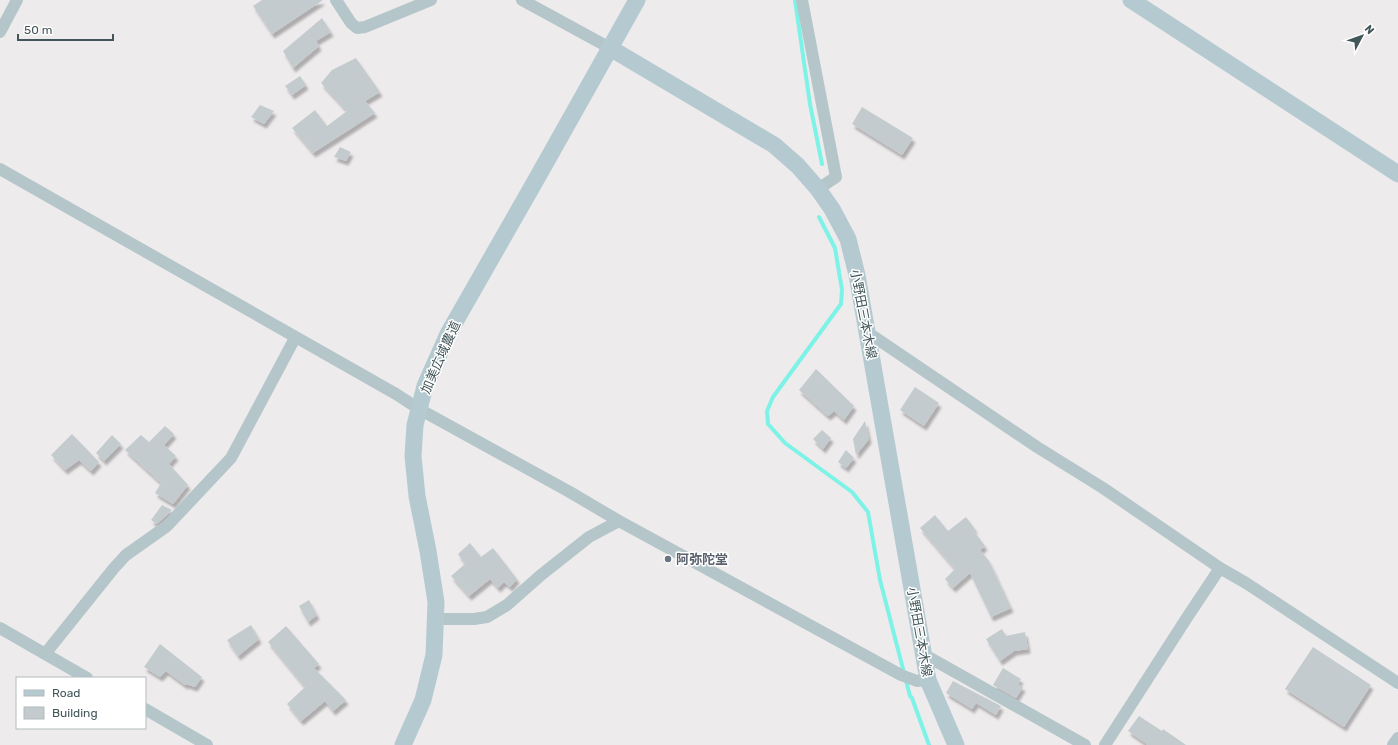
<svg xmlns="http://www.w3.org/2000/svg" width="1398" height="745" font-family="Rubik,'Noto Sans JP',sans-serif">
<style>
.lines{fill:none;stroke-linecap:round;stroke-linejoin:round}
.stream{stroke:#7df2e7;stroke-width:4}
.building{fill:#c4cbcf;filter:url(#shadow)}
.street{stroke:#b5c6ca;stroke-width:12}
.secondary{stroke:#b5cad0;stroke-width:17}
.worship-dot{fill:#6b7280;stroke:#fff;stroke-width:1.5}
.labels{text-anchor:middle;stroke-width:3;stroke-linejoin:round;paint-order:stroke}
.street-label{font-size:13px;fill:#42565a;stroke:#fff}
.worship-label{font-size:13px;font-weight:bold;fill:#5b616d;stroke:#fff;text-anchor:start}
</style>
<defs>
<filter id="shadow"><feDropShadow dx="2.5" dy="4.5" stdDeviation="1" flood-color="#0004"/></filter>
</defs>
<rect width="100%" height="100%" fill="#eeebec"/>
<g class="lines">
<path class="stream" d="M795 0 810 104 822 164
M819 217 835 248 842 290 841 304 773 397 767 411 768 424 785 443 852 492 868 512 880 580 910 696 912 698 929 745"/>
</g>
<path class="building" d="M262 0H323L272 34 253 6Z
M322 18 331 32 316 41 319 46 293 68 283 51Z
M356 58 380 92 365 101 375 113 313 153 292 128 315 110 327 126 347 111 321 83 332 70Z
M300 76 306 85 292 95 285 86Z
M260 105 274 111 264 124 251 117Z
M862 107 913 138 902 155 852 124Z
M340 147 351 152 346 161 334 157Z
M816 369 854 406 844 420 834 411 828 416 799 390Z
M915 387 939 403 924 426 900 410Z
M865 421 869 439 856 455 853 439Z
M165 426 174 434 164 445 176 456 169 464 188 485 173 504 155 493 161 483 125 450 141 435 149 442Z
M822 430 831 438 823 449 813 439Z
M72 434 99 462 91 471 79 460 65 470 51 455Z
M112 435 121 444 104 461 96 453Z
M846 450 854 458 846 468 838 462Z
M162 505 172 510 157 524 151 520Z
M935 515 948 531 966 517 975 529 973 530 985 546 980 550 989 561 1011 608 991 617 970 573 953 588 945 579 955 569 920 528Z
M470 543 481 557 493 548 517 579 510 587 504 582 498 588 490 579 469 596 451 576 465 564 458 554Z
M309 600 317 615 308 622 299 606Z
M251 625 259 639 238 656 227 640Z
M286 626 319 664 314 668 346 700 333 711 325 701 301 721 287 704 305 687 268 642Z
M1002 629 1006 636 1025 632 1028 649 1014 651 1000 661 986 639Z
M160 644 202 677 195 687 186 684 185 685 166 671 160 677 144 667Z
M1313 647 1371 685 1344 727 1285 689Z
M1003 668 1021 679 1018 684 1023 687 1016 698 993 685Z
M953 681 1001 706 996 715 976 703 972 709 946 693Z
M1139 716 1162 731 1163 729 1186 745H1148L1128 731Z"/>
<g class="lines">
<path class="street" d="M336 0 351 23 357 28 365 27 431 0
M522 0 610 48
M802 0 836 177 818 189
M0 32 17 0
M0 169 396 394 419 409 568 491 619 521 901 675 917 681 928 680
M867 332 1037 447 1103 488 1220 568 1246 583 1398 683
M435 619H474L487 617 507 605 541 575 589 537 619 521
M0 628 87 678
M45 654 114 568 126 555 167 526 231 458 295 338
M923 654 1085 745
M145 709 207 745
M1105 745 1188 616 1220 568
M1393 745 1398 738"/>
<path class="secondary" d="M1131 0 1398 174
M610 48 774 145 798 166 818 189 832 209 848 239 857 275 928 680 956 745
M403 745 423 700 434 655 436 602 428 551 417 496 413 456 415 425 425 386 448 334 541 171 637 0"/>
</g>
<circle class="worship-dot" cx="668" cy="559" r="4"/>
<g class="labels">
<g class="street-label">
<text transform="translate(864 314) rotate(79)" y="5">小野田三本木線</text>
<text transform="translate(440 357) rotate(-66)" y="5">加美広域農道</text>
<text transform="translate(920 632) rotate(80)" y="5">小野田三本木線</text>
</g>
<g class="worship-label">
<text x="676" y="564">阿弥陀堂</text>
</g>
</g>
<rect x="16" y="677" width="130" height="52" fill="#ffffff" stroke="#b3bbbd"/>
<rect x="24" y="690" width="20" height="6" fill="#b5cad0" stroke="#b3bbbd"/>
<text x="52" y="697" font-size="12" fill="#42565a">Road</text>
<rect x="24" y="707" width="20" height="12" fill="#c4cbcf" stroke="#b3bbbd"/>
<text x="52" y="717" font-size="12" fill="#42565a">Building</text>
<g transform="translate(1362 36) rotate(49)" stroke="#ffffff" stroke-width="3" paint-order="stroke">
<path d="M0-3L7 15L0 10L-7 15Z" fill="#42565a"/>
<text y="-6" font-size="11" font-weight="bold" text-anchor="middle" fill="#42565a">N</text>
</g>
<path d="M18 34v6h95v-6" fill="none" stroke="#42565a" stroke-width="2"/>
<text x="24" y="34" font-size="12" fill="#42565a" stroke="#ffffff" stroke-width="3" paint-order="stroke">50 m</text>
</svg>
